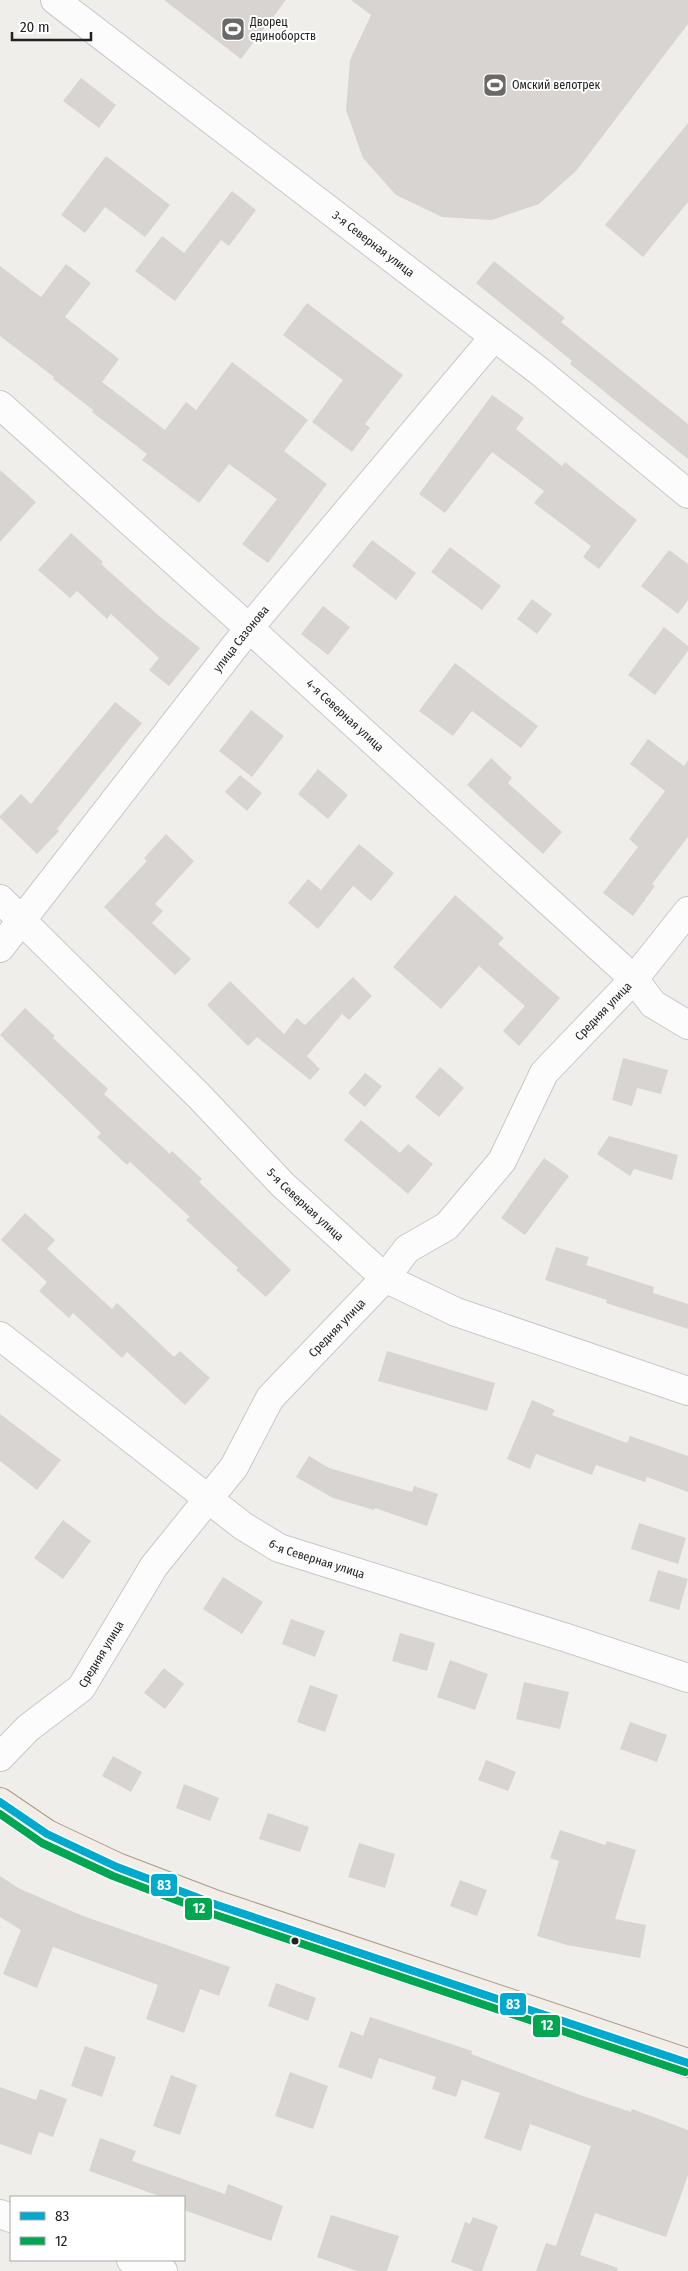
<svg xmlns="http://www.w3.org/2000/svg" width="688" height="2271" font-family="'Fira Sans Condensed',sans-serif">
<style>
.building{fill:#d7d4d2}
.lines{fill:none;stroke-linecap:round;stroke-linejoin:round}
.minor-casing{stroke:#c9c8c7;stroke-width:30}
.primary-casing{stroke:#a79c86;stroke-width:30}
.minor{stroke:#fdfcfc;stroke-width:28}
.primary{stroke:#f3ede7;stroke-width:28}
.bus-1-casing{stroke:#fff;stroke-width:11}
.bus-2-casing{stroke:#fff;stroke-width:11}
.bus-1{stroke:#00a9ce;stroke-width:8}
.bus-2{stroke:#00a651;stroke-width:8}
.bus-dot{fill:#222;stroke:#fff;stroke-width:2}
.labels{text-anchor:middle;stroke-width:4;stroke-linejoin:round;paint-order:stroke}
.poi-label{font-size:12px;fill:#222;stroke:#fff;text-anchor:start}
.street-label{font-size:12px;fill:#222;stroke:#fff}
.line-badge{stroke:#fff;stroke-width:2}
.badge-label{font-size:14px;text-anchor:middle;font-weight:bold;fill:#fff}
</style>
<rect width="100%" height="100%" fill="#f0eeeb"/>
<path class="building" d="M164 0H286L241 59Z
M351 0H688V24L576 171 539 204 492 220 442 217 396 195 363 158 346 110 350 60 371 15Z
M81 78 116 105 99 128 63 101Z
M688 123V202L643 257 605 225Z
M106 156 170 205 145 237 105 207 85 233 61 215Z
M232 191 256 210 229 246 221 240 175 301 135 271 162 236 184 253Z
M494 261 565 318 561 322 688 424V459L570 364 572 361 476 283Z
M66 264 91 283 65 317 119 359 102 382 165 430 186 402 196 410 232 362 308 420 284 451 327 484 268 563 242 544 277 499 229 464 199 503 142 460 147 454 92 412 93 410 53 379 54 377 0 336V266L41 297Z
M307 303 403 375 365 424 370 428 352 452 312 422 343 380 283 335Z
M492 395 524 418 516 429 562 466 565 462 637 520 599 569 583 557 591 546 534 503 544 491 492 452 445 513 419 494Z
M0 470 36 502 0 542Z
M71 533 103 562 101 564 158 615 200 648 169 686 149 670 159 658 111 614 107 619 77 591 70 598 38 570Z
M372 540 416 573 396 600 352 566Z
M450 547 501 586 482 610 431 572Z
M669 550 688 564V600L678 614 641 586Z
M532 599 552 614 537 634 517 619Z
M323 606 350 627 328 655 301 634Z
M664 627 688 646V651L655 695 628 675Z
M455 663 538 726 521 748 472 711 453 736 419 711Z
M115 702 142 723 57 829 59 831 37 854 0 818V816L21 794 31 804Z
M251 710 284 736 252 777 219 751Z
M648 739 684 766 688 760V837L652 884 655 886 633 916 603 893 638 847 629 839 665 791 630 764Z
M491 758 512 778 508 783 562 832 543 854 467 785Z
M318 769 348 795 328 819 298 794Z
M240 775 262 793 247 811 225 792Z
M166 834 194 861 155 904 163 911 152 923 191 959 175 975 104 907 147 861 144 858Z
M359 844 394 873 371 901 353 886 318 929 288 903 308 879 321 890Z
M455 895 504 938 498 944 560 998 519 1046 503 1031 525 1006 479 966 441 1009 393 967Z
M353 977 372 996 349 1020 342 1014 307 1056 320 1069 310 1080 257 1037 248 1046 207 1005 230 981 284 1034 297 1018 305 1025Z
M25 1008 55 1036 53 1038 108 1089 104 1094 170 1154 172 1151 202 1179 199 1182 291 1270 266 1297 236 1270 238 1268 186 1220 190 1217 130 1162 127 1165 97 1137 101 1133 0 1035Z
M623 1058 668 1070 661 1094 637 1088 632 1106 612 1100Z
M440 1067 464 1088 439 1117 415 1097Z
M365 1073 382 1086 365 1107 348 1093Z
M361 1120 400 1153 408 1144 433 1164 408 1194 344 1140Z
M609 1136 678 1155 672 1180 634 1169 630 1176 597 1154Z
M544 1158 569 1176 525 1235 501 1218Z
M25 1213 55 1240 47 1249 112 1309 117 1303 174 1357 180 1351 210 1378 185 1405 127 1352 122 1358 73 1313 69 1318 39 1291 47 1282 1 1240Z
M556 1247 589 1257 586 1265 654 1287 653 1293 688 1304V1329L606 1303 607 1300 545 1280Z
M387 1351 495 1383 487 1411 378 1381Z
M532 1400 555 1410 552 1415 627 1443 630 1436 688 1456V1492L647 1477 645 1482 596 1465 592 1475 536 1454 530 1469 507 1459Z
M0 1414 61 1460 37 1490 0 1461Z
M309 1456 329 1468 412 1492 414 1486 438 1494 427 1526 375 1508 374 1510 333 1498 296 1477Z
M63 1520 91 1541 63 1579 34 1558Z
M639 1523 686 1538 678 1564 631 1549Z
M658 1570 688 1579 679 1610 649 1601Z
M223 1577 263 1602 242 1634 203 1609Z
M291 1619 325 1631 315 1657 282 1644Z
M400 1633 435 1643 427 1671 392 1661Z
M450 1660 488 1674 475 1710 437 1697Z
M164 1668 184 1684 165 1709 144 1693Z
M524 1682 569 1692 560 1729 516 1719Z
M310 1685 338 1695 325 1732 297 1722Z
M630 1722 667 1735 657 1762 620 1749Z
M113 1756 142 1772 131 1792 102 1776Z
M486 1760 516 1772 508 1791 478 1780Z
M184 1784 219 1798 210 1821 176 1808Z
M268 1813 309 1827 300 1852 259 1839Z
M560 1830 605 1845 607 1841 636 1850 615 1919 646 1925 640 1958 567 1945 537 1936 559 1861 550 1858Z
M359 1843 395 1854 385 1888 348 1877Z
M0 1876 20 1889 83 1916 230 1967 219 1996 200 1989 184 2033 146 2019 158 1985 53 1947 37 1988 3 1974 21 1930 0 1917Z
M460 1880 487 1890 477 1916 450 1906Z
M276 1983 316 1998 308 2021 268 2006Z
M370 2017 472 2051 471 2054 580 2095 631 2112 632 2109 688 2130V2175L666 2237 595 2213 580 2255 618 2268 617 2271H536L546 2243 556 2246 591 2146 530 2124 521 2151 484 2138 500 2093 462 2080 456 2097 432 2089 436 2077 379 2058 372 2079 338 2067 351 2031 363 2036Z
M85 2046 116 2057 102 2097 71 2086Z
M290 2072 328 2086 313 2129 275 2116Z
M171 2075 197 2085 180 2135 153 2126Z
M0 2087 36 2100 40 2089 67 2099 53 2137 39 2132 31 2155 0 2144Z
M100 2138 136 2151 132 2161 225 2194 228 2184 283 2206 271 2241 184 2210V2197H162L89 2171Z
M331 2215 399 2236 387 2271H357L317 2257Z
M473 2217 498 2226 482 2271H475L451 2262 465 2222 470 2224Z"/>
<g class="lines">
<g class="minor-casing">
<g id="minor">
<path id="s1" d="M55 0 539 371 688 494"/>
<path id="s2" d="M0 405 249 628 634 979 653 1004 688 1025"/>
<path id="s3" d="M0 899 199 1096 283 1185 385 1278 456 1312 688 1391"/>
<path id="s4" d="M0 948 249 628 494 337"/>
<path id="s5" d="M0 1336 243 1526 279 1548 567 1638 688 1678"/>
<path id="s6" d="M0 1757 28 1728 81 1688 154 1566 234 1467 270 1398 385 1278 407 1249 447 1226 502 1161 544 1073 634 979 688 911"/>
<path d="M0 2214 11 2218"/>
<path d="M131 2260 163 2271"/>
</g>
</g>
<g class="primary-casing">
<path id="primary" d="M0 1802 47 1834 117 1867 217 1905 688 2063"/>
</g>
<use href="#minor" class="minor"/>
<use href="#primary" class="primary"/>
<g class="bus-1-casing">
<path id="bus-1" d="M0 1802 47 1834 117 1867 217 1905 688 2063"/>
</g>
<g class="bus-2-casing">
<path id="bus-2" d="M0 1814 42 1843 113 1876 213 1914 685 2072"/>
</g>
<use href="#bus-1" class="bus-1"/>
<use href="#bus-2" class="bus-2"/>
</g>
<defs>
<g id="stadium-square" transform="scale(1.25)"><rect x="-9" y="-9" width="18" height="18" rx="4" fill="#6a6968" stroke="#fff"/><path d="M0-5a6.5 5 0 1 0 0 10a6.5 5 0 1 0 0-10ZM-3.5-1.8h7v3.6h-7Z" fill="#fff"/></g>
</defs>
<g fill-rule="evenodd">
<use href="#stadium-square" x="233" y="29"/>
<use href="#stadium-square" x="495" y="85"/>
</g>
<circle class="bus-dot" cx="295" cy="1941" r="4.5"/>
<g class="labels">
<g class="poi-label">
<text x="250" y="26">Дворец<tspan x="250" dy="14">единоборств</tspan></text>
<text x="512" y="89">Омский велотрек</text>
</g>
<g class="street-label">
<text dy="4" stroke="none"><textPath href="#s1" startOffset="401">3-я Северная улица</textPath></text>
<text dy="4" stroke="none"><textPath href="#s4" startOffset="392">улица Сазонова</textPath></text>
<text dy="4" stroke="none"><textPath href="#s2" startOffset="464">4-я Северная улица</textPath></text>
<text dy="4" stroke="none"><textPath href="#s6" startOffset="971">Средняя улица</textPath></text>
<text dy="4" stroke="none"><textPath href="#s3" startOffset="432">5-я Северная улица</textPath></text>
<text dy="4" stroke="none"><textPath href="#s6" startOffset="551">Средняя улица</textPath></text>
<text dy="4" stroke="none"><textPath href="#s5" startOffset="390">6-я Северная улица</textPath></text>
<text dy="4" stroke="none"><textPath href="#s6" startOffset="146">Средняя улица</textPath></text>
</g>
</g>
<g class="line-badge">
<rect x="150" y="1873" width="28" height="24" rx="5" fill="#00a9ce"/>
<rect x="184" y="1897" width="29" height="24" rx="5" fill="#00a651"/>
<rect x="499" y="1992" width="28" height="24" rx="5" fill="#00a9ce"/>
<rect x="532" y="2014" width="29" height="24" rx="5" fill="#00a651"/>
</g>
<g class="badge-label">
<text x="164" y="1890">83</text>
<text x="199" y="1913">12</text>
<text x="513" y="2009">83</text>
<text x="547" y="2030">12</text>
</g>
<rect x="10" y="2196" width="175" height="65" fill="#ffffff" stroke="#a7a7a7"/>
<rect x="20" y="2212" width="25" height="8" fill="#00a9ce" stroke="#a7a7a7"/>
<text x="55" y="2221" font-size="15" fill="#222222">83</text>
<rect x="20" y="2237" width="25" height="8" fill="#00a651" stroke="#a7a7a7"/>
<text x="55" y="2246" font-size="15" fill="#222222">12</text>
<path d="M12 32v8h79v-8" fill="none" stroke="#222222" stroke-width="2.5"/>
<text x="20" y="32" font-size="15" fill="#222222" stroke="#ffffff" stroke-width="4" paint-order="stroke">20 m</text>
</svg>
